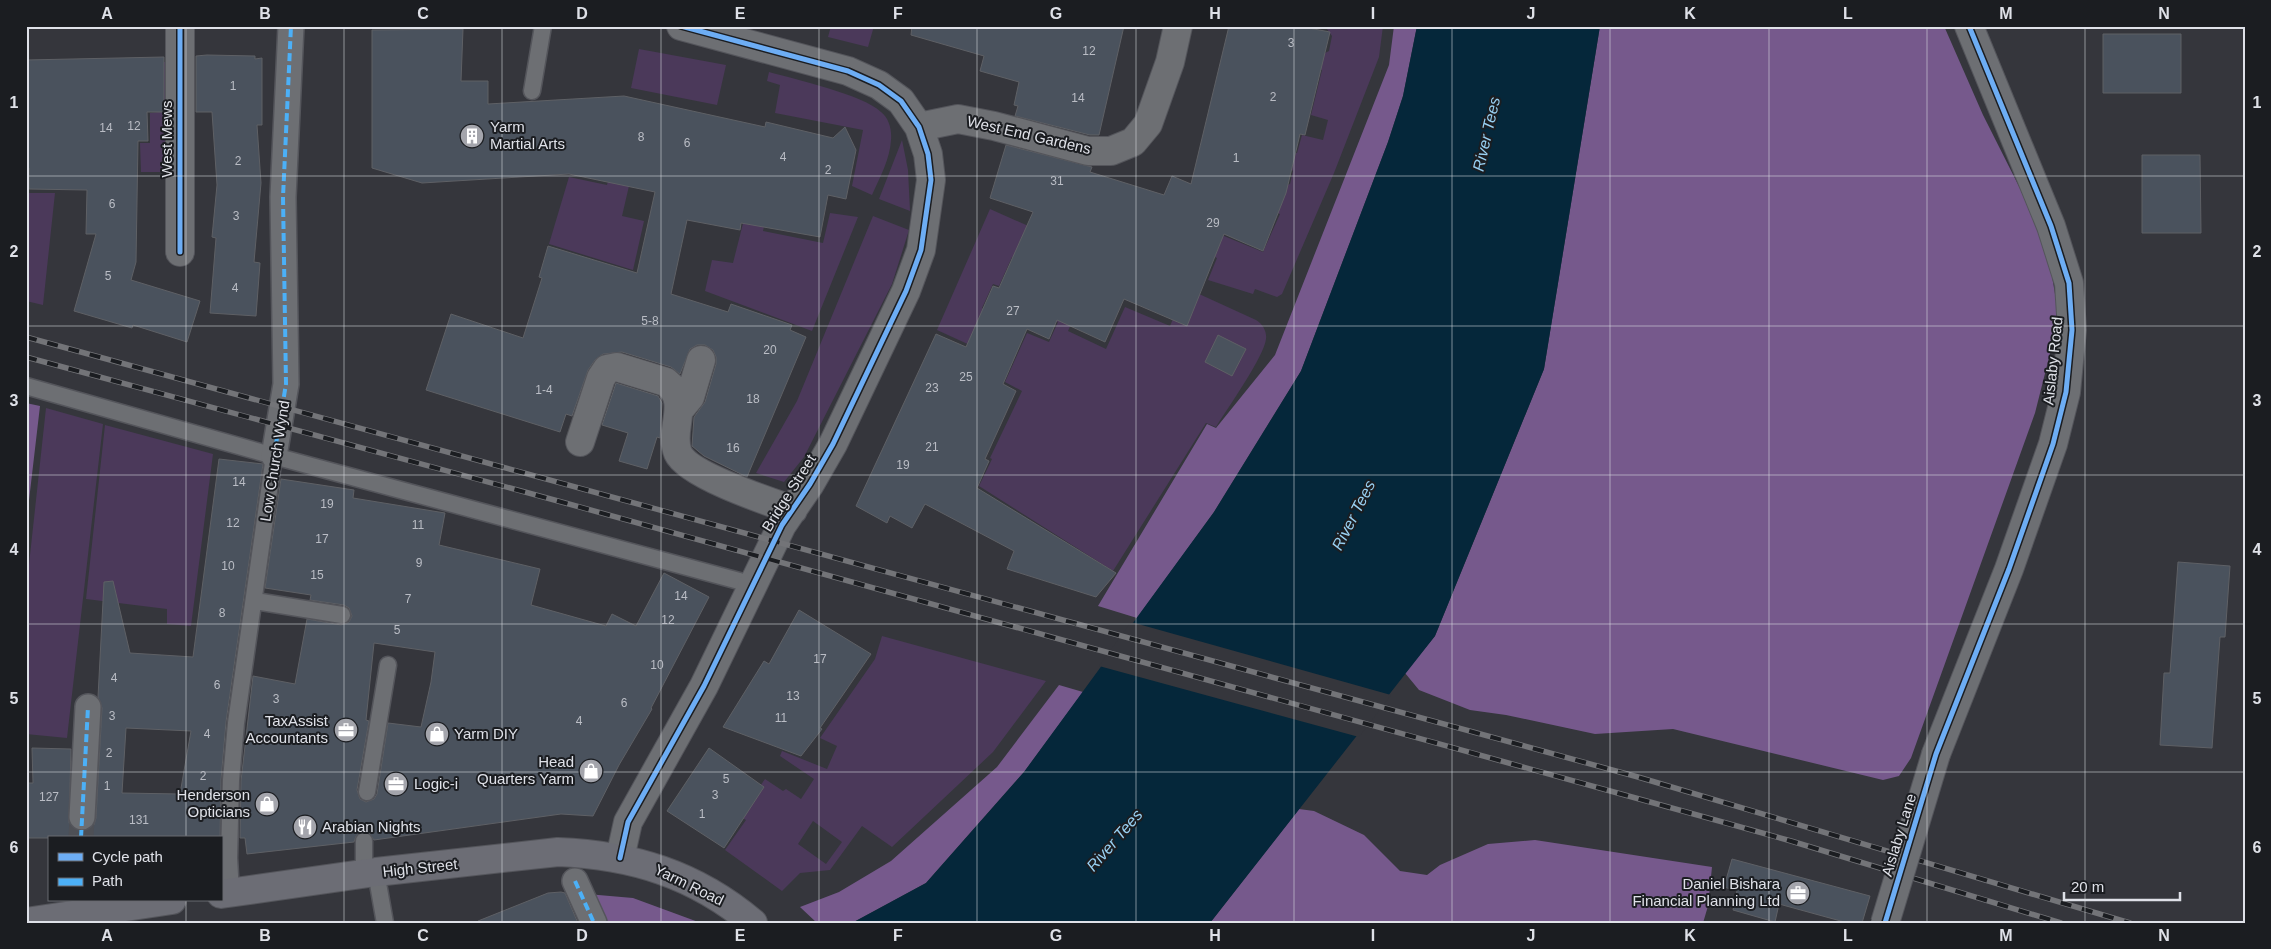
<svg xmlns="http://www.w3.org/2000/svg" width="2271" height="949" font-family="Helvetica,sans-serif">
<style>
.green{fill:#4b395a;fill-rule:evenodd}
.forest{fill:#76598c}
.water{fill:#05273a}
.pier{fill:#35363c}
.building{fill:#4a525d;stroke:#5e6065;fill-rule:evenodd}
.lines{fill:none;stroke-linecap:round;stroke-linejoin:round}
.pedestrian-tunnel{stroke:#4e5056;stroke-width:25;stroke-dasharray:25 12;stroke-linecap:butt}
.service-casing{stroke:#54555b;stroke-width:19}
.pedestrian-casing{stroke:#54555b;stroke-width:28}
.minor-casing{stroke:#54555b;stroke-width:30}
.primary-casing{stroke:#54555b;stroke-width:30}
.service{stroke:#6d6f73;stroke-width:16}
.pedestrian{stroke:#6d6f73;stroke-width:25}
.minor{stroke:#6d6f73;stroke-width:28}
.primary{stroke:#6c6d75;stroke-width:28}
.rail-casing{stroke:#737478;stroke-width:5.5}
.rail{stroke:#1b1d21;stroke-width:4;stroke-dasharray:11;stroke-linecap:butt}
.minor-bridge-casing{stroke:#54555b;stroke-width:30;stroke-linecap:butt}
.minor-bridge{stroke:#6d6f73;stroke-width:28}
.quiet{stroke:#4cb0f7;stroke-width:4;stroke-dasharray:8 4;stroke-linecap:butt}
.cycleway-casing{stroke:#1b1d21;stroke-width:8}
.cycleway{stroke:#6dadf4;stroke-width:5}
.grid{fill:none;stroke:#dfe1e8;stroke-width:1;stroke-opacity:0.55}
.labels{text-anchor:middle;stroke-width:4;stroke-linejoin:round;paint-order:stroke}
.number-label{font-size:12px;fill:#babdc5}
.poi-label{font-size:15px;fill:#dfe1e8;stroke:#1b1d21;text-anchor:start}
.street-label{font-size:15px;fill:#dfe1e8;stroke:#1b1d21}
.water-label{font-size:16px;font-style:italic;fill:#98d0f2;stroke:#1b1d21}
.neatline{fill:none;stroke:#dfe1e8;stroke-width:2}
.grid-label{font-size:16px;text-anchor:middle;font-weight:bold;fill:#dfe1e8}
</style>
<rect width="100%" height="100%" fill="#35363c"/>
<path class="green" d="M831 26H874L868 47 828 37Z
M1310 26H1383L1379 57 1334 173 1282 294 1277 297 1255 289 1253 294 1208 280 1217 258 1210 255 1219 234 1263 252 1280 214 1264 208 1281 187 1290 184 1293 171 1286 164 1278 149 1297 153 1302 135 1323 140 1328 120 1311 115 1322 70 1282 61 1321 55 1329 51 1332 36 1327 29Z
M639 49 726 65 717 105 631 88Z
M158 62H167L170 172H141L140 143H150V113L159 112Z
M769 72C794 79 864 95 881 112 889 118 892 130 891 140 890 159 880 177 872 195L852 186 863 130 775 113 780 85 767 81Z
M902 140 908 170 910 211 879 199Z
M611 169 632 173 622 216 644 221 633 270 549 244 569 177 607 185Z
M752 188 771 193 763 231 823 243 830 213 858 217 812 331 705 291 712 260 733 263Z
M26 193H55L43 305 26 301Z
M990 209 1087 252 1082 299 1068 331 1106 349 1125 307 1170 326 1186 288 1256 320C1263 324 1267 332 1266 339 1264 357 1227 409 1216 427L1206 423 1113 571 979 486 992 459 990 458 1022 391 1005 382 1027 333 1049 342 1058 322 1036 312 1053 275 1012 257 999 286 993 284 982 308 988 311 972 346 937 330Z
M873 216 909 230 892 284 804 457 784 482 756 473 797 401Z
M46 408 103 424 67 738 26 734V592Z
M105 425 213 454 191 626 167 624V609L86 599Z
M882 636 1046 681 993 752 892 847 862 826 830 870 800 873 782 891 725 850 746 820 739 816 765 779 783 791 786 789 801 799 814 779 780 756 782 751 827 769 837 746 820 738 875 659ZM813 821 842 842 826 864 798 844Z"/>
<path class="forest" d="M1394 26H1417L1403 96 1388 142 1301 371 1214 512 1137 618 1098 606 1207 424 1216 428 1275 355 1389 65Z
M1600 26H1944L1983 115 2046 240 2059 318 2035 413 1911 758 1899 776 1883 780 1673 729 1595 734 1506 715 1470 710 1419 690 1405 673 1435 636 1544 369Z
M26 403 40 406 26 526Z
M1059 685 1083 692 1024 772 926 883 852 923H817L800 907 839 892 891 861 997 767Z
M1299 809 1314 811 1364 835 1400 871 1427 875 1440 865 1488 844 1535 840 1712 867 1708 906 1703 923H1210Z
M587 894 633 898 701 923H599Z"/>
<path class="water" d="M1417 26H1600L1544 369 1435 636 1210 923H852L926 883 1024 772 1214 512 1301 371 1388 142 1403 96Z"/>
<path class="pier" d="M1131 622 1391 695 1359 737 1099 666Z"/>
<path class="building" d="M912 26H1124L1099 135H1090L1015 116 1018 106 1014 105 1019 82 980 71 984 56 911 35Z
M1229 26H1298L1330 32 1305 135 1300 134 1286 193 1263 251 1224 234 1187 326 1124 299 1105 342 1057 320 1049 339 1027 329 1003 384 1016 391 985 459 989 461 977 488 1116 573 1096 597 1007 569 1014 551 925 504 912 528 890 516 887 523 856 506 936 334 966 347 993 286 999 288 1033 212 990 198 1006 145 1092 167 1090 172 1164 195 1172 176 1191 184Z
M463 29 461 81H488V104L624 96 765 127 766 122 833 138 845 127 856 150 846 199 828 195 820 237 741 223 740 230 687 220 671 294 728 312 731 304 792 325 790 330 806 337 747 477 704 456 692 446 694 417 705 402 716 364V357L713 350 705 345H697L690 349 680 374 671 367 622 352 603 354 595 360 588 370 572 416 566 414 560 432 426 390 451 314 523 338 542 278 539 277 548 246 637 273 655 192 569 174 422 183 372 168V30Z
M2103 34H2181V93H2103Z
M207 55 255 56V59L262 58V125H257L261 183 254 262 260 263 256 316 210 313 216 238 212 237 217 185 212 112H196V56Z
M164 57V112H147L148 141H138L136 262 131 280 200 301 187 342 133 325 132 328 74 311 96 234H86L87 190 29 189V168H26V60Z
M2142 155H2200L2201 233H2142Z
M1218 335 1246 349 1232 376 1205 362Z
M616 383 658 396 662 403 660 438 657 437 647 469 619 461 628 433 602 425Z
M219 459 263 464 226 722 221 780 220 838H26V783H33L32 748 71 749 69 823 74 829 82 831 89 830 94 825 96 818 102 708 98 697 104 582 113 581 130 653 193 657ZM126 728 191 731 180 794 122 793Z
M281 479 354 490 353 498 445 513 439 545 540 569 531 605 606 626 612 614 636 626 664 573 709 597 651 708 652 709 619 765 593 816 561 814 374 840 369 833 364 831 356 836 354 842 247 854 245 838H240L241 781 253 676 295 684 307 619 341 625 349 622 352 616 349 608 344 605 310 600 311 595 265 588ZM374 643 435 652 431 682 421 727 388 723 377 794 374 799 366 802 360 799 357 790 369 721 366 720Z
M2178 562 2230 566 2225 637H2220L2212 748 2160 745 2164 673H2170Z
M799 610 871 654 820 728 822 729 801 756 723 727 764 661 769 664Z
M709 748 764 787 724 848 667 811Z
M1732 859 1870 896 1862 923H1848L1779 904 1775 922 1733 910 1737 891 1724 887Z
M561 892 565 893 578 923H478V921L548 893Z"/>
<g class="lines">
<path class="pedestrian-tunnel" d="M81 838 82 817"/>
<g class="service-casing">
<path id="service" d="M532 91 543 26
M26 386 274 456 754 585
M255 601 342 615
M367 792 388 665
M376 872 385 923
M364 874V841
M231 893 229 858 231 780 236 723 274 456"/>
</g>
<g class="pedestrian-casing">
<path id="pedestrian" d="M274 456 286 384 283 197 291 26
M82 817 88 707
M575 881 594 923"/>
</g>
<g class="minor-casing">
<path id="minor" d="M180 26V252
M919 127 958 119 994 126 1088 151H1111L1133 142 1148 124 1170 62 1178 26
M680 409 690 397 701 360
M580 442 601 378 607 369 617 367 666 382C692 402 668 429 678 453 688 475 770 502 793 510
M1936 754 2009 569 2053 444 2066 392 2072 330 2069 283 2051 226 1969 26
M620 858 628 822 704 686 782 525 810 484 833 444 906 291 921 250 931 180 928 154 919 127 901 101 879 85 848 71 681 26"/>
</g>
<g class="primary-casing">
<path id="primary" d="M221 894 376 872 558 852C632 855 695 874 753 923
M26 922 172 900"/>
</g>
<use href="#service" class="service"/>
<use href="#pedestrian" class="pedestrian"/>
<use href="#minor" class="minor"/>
<use href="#primary" class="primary"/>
<g class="rail-casing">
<path id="rail" d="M26 337 1638 777 2130 923
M26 357 558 501 1632 797 1791 841 2061 923"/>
</g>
<use href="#rail" class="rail"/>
<g class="minor-bridge-casing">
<path id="minor-bridge" d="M1885 923 1936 754"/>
</g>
<use href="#minor-bridge" class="minor-bridge"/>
<path class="quiet" d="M274 456 286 384 283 197 291 26
M81 838 88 707
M575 881 594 923"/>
<g class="cycleway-casing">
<path id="cycleway" d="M180 26V252
M620 858 628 822 704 686 782 525 810 484 833 444 906 291 921 250 931 180 928 154 919 127 901 101 879 85 848 71 681 26
M1885 923 1936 754 2009 569 2053 444 2066 392 2072 330 2069 283 2051 226 1969 26"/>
</g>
<use href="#cycleway" class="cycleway"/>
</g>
<path class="grid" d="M186 26V838M344 26V923M502 26V923M661 26V923M819 26V923M977 26V923M1136 26V923M1294 26V923M1452 26V923M1610 26V923M1769 26V923M1927 26V923M2085 26V923M26 176H2245M26 326H2245M26 475H2245M26 624H2245M26 772H2245M186 900V923"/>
<defs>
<g id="building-disc" transform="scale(1.25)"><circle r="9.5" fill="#a4a5ac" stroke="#1b1d21"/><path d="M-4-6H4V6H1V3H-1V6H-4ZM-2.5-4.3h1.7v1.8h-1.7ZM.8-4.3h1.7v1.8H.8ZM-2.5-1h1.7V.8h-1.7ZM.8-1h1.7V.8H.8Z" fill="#fff"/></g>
<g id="office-disc" transform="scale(1.25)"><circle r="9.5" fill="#a4a5ac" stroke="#1b1d21"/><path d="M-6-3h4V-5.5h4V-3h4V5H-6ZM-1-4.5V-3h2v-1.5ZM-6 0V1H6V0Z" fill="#fff"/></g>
<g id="shop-disc" transform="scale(1.25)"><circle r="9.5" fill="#a4a5ac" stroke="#1b1d21"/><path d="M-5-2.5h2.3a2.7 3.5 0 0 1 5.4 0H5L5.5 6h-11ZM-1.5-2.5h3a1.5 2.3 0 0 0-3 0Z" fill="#fff"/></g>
<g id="restaurant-disc" transform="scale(1.25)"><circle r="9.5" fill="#a4a5ac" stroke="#1b1d21"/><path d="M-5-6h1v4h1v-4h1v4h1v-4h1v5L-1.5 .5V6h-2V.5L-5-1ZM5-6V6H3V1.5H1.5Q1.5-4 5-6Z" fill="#fff"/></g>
</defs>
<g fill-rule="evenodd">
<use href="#building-disc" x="472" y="136"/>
<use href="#office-disc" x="346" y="730"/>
<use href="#shop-disc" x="437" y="734"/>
<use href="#shop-disc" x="591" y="771"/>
<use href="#office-disc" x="396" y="784"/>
<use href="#shop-disc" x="267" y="804"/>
<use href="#restaurant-disc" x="305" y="827"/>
<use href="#office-disc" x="1798" y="893"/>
</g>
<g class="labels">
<g class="number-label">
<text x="1291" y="47">3</text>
<text x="1089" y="55">12</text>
<text x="233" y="90">1</text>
<text x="1273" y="101">2</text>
<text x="1078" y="102">14</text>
<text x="134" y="130">12</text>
<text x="106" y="132">14</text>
<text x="641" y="141">8</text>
<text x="687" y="147">6</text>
<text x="783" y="161">4</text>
<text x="1236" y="162">1</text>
<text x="238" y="165">2</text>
<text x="828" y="174">2</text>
<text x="1057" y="185">31</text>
<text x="112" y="208">6</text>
<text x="236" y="220">3</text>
<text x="1213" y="227">29</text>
<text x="108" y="280">5</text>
<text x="235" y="292">4</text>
<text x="1013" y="315">27</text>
<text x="650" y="325">5-8</text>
<text x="770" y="354">20</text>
<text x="966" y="381">25</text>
<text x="932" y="392">23</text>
<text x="544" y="394">1-4</text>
<text x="753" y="403">18</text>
<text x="932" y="451">21</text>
<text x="733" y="452">16</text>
<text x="903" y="469">19</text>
<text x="239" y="486">14</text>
<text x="327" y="508">19</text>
<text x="233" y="527">12</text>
<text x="418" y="529">11</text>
<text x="322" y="543">17</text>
<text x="419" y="567">9</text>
<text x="228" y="570">10</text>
<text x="317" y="579">15</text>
<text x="681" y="600">14</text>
<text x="408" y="603">7</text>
<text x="222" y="617">8</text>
<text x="668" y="624">12</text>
<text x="397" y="634">5</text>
<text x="820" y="663">17</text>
<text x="657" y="669">10</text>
<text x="114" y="682">4</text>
<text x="217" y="689">6</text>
<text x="793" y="700">13</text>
<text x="276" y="703">3</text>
<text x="624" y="707">6</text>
<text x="112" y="720">3</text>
<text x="781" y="722">11</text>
<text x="579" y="725">4</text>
<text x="207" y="738">4</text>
<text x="109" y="757">2</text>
<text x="203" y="780">2</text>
<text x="726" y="783">5</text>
<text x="107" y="790">1</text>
<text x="715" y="799">3</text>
<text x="49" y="801">127</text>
<text x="702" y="818">1</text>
<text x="139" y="824">131</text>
</g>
<g class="poi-label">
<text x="490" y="132">Yarm<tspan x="490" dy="17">Martial Arts</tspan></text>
<text x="328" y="726" text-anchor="end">TaxAssist<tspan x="328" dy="17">Accountants</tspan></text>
<text x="454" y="739">Yarm DIY</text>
<text x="574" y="767" text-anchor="end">Head<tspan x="574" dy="17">Quarters Yarm</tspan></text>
<text x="414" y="789">Logic-i</text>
<text x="250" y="800" text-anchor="end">Henderson<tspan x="250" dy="17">Opticians</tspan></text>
<text x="322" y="832">Arabian Nights</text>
<text x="1780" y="889" text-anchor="end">Daniel Bishara<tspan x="1780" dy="17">Financial Planning Ltd</tspan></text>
</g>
<g class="street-label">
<text transform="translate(1029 135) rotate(13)" y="5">West End Gardens</text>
<text transform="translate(167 139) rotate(-90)" y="5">West Mews</text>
<text transform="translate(2053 361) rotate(-84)" y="5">Aislaby Road</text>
<text transform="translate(275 461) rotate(-81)" y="5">Low Church Wynd</text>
<text transform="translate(789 493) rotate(-58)" y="5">Bridge Street</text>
<text transform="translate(1899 835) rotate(-73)" y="5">Aislaby Lane</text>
<text transform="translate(420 868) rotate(-6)" y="5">High Street</text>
<text transform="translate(689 885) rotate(26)" y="5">Yarm Road</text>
</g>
<g class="water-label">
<text transform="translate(1486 134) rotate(-77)" y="6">River Tees</text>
<text transform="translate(1353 515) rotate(-63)" y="6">River Tees</text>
<text transform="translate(1114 840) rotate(-49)" y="6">River Tees</text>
</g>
</g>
<rect width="2271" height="949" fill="none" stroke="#1b1d21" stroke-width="55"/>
<rect x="48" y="836" width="175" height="65" fill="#1b1d21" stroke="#696b71"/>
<rect x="58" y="853" width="25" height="8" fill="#6dadf4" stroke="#696b71"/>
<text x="92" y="862" font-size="15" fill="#dfe1e8">Cycle path</text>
<rect x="58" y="878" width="25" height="8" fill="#4cb0f7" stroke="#696b71"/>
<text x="92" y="886" font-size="15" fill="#dfe1e8">Path</text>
<path d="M2064 892v8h116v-8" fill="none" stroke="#dfe1e8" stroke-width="2.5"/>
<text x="2071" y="892" font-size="15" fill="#dfe1e8" stroke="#1b1d21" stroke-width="4" paint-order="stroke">20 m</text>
<rect x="28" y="28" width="2216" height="894" class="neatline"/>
<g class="grid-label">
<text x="107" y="19">A</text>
<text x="265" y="19">B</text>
<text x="423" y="19">C</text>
<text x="582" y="19">D</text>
<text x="740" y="19">E</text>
<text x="898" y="19">F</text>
<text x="1056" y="19">G</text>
<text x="1215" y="19">H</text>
<text x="1373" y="19">I</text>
<text x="1531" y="19">J</text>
<text x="1690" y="19">K</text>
<text x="1848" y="19">L</text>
<text x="2006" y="19">M</text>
<text x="2164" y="19">N</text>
<text x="14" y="108">1</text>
<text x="2257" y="108">1</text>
<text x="14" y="257">2</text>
<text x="2257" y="257">2</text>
<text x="14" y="406">3</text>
<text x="2257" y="406">3</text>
<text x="14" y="555">4</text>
<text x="2257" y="555">4</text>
<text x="14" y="704">5</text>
<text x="2257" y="704">5</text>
<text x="14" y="853">6</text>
<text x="2257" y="853">6</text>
<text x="107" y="941">A</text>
<text x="265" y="941">B</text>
<text x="423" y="941">C</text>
<text x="582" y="941">D</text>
<text x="740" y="941">E</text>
<text x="898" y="941">F</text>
<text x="1056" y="941">G</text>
<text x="1215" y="941">H</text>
<text x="1373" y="941">I</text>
<text x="1531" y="941">J</text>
<text x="1690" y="941">K</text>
<text x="1848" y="941">L</text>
<text x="2006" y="941">M</text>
<text x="2164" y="941">N</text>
</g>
</svg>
